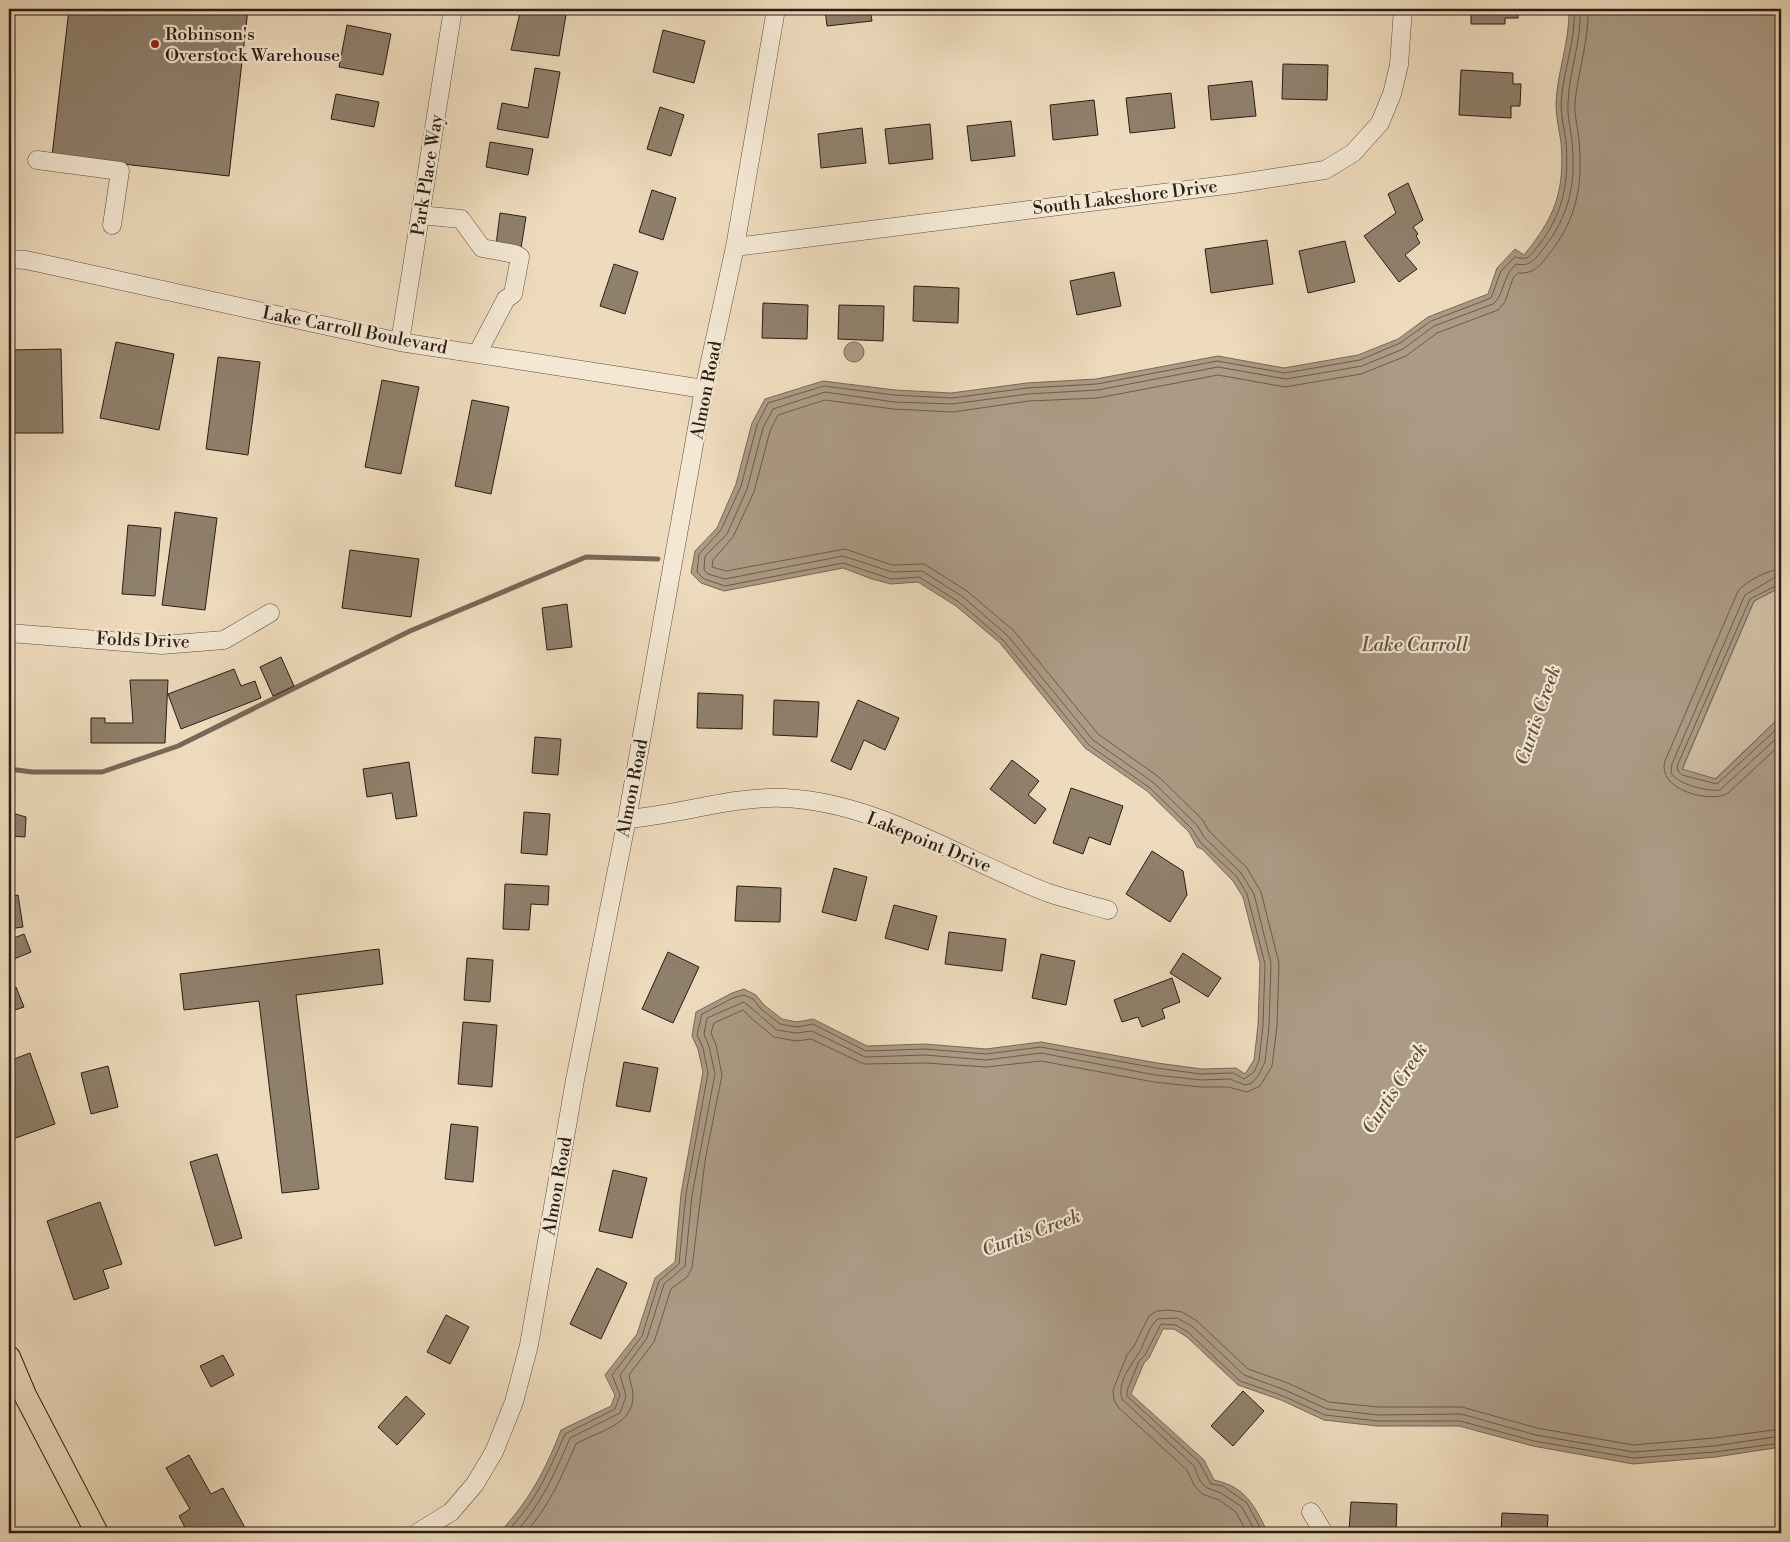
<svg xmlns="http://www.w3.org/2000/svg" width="1790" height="1542" font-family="'Libre Bodoni',serif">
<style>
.green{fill:#cdbba0;stroke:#7b6c5a}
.water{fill:#ab9a84;stroke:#776858}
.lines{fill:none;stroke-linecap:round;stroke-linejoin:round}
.shore{stroke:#6a5c4c;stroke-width:1}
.stream{stroke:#776858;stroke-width:5}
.building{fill:#8f806c;stroke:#291d15}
.minor-casing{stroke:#5a4c3f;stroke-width:19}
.major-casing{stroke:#291d15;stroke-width:24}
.minor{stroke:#f4e8d4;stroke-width:18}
.major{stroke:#eedbbd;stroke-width:22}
.poi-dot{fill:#8f2418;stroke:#f4e8d4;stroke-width:2}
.labels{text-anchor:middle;stroke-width:4.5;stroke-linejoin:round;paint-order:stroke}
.poi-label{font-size:18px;fill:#291d15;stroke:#f4e8d4;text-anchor:start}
.street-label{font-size:18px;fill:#291d15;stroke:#f4e8d4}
.water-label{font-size:19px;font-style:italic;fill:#5d4f41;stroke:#f4e8d4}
</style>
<rect width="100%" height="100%" fill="#eedbbd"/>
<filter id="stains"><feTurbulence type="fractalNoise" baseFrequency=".004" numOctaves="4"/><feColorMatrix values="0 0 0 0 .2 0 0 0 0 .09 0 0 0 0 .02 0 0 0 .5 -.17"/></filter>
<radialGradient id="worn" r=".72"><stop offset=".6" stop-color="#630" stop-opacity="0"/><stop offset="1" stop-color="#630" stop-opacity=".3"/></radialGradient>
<path class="green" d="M1781 587V716L1715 779 1682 770 1754 601Z"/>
<path class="water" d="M1569 9H1781V587L1754 601 1682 769 1716 779 1781 716V1447L1716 1457 1633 1464 1533 1446 1459 1426H1377L1324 1420 1281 1400 1238 1385 1187 1337 1174 1329H1163L1149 1358 1144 1363 1131 1394 1204 1460 1214 1480C1246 1487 1254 1505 1268 1533H499C529 1501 545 1471 561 1430L611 1406 615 1395 605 1375 637 1334 655 1278 675 1262 681 1194 703 1072 698 1049 692 1036 696 1012 732 993 744 989 756 995 764 1005 782 1019 797 1022 813 1019 867 1046 925 1044 986 1049 1041 1042 1157 1063 1202 1069 1236 1068 1245 1074 1254 1060 1258 1025 1260 963 1243 897 1233 881 1202 849 1197 847 1189 832 1147 791 1085 748 1000 643 956 606 918 582 891 584 872 579 843 568 724 591 701 583 691 573 695 551 717 528 736 484 752 423 765 399 823 381 895 390 951 393 1027 383 1096 379 1218 356 1284 368 1358 355 1398 339 1428 317 1488 294 1497 268 1515 249 1524 255C1555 217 1565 191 1561 142 1559 130 1556 116 1556 104 1557 72 1570 41 1569 9Z
M844 352a10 10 0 1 1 20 0a10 10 0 1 1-20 0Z"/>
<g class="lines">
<path class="shore" d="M1781 569C1768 570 1746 581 1738 591L1665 761C1656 790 1712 804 1728 793L1781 744
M1781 577 1774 578 1745 595 1672 764 1671 773C1677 784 1708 792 1720 790L1781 734
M1781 583 1750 599 1677 766 1678 771 1682 775 1717 784 1781 725
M506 1533C536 1501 548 1473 565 1434L615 1409 620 1395 612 1375 642 1336 659 1281 679 1264 686 1194 708 1073 703 1048 697 1035 702 1014 733 998 744 995 753 999 761 1009 780 1024 797 1027 813 1024 866 1051 925 1049 986 1054 1041 1047 1156 1068 1201 1074 1233 1073 1244 1079 1254 1072 1259 1061 1263 1025 1265 964 1247 894 1237 877 1200 842 1192 829 1150 788 1089 745 1003 640 959 602 919 577 891 579 843 563 725 586 704 579 697 572 699 554 721 530 741 486 757 425 768 403 824 386 894 395 952 398 1027 388 1097 384 1217 361 1285 373 1360 360 1400 343 1431 321 1491 298 1501 271 1515 257C1530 261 1529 256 1539 245 1564 212 1569 182 1566 141 1564 129 1561 115 1561 103 1563 71 1576 41 1574 9
M515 1533C541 1505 555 1473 570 1438L620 1413 626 1396 620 1375 647 1338 664 1284 685 1266 692 1195 715 1074 709 1046 704 1034 707 1018 744 1002 777 1030 796 1033 812 1031 865 1057 925 1055 986 1060 1041 1053 1155 1075 1201 1080 1230 1079 1245 1085 1252 1083 1258 1076 1265 1062 1269 1026 1271 963 1254 894 1241 873 1204 837 1197 825 1154 783 1093 740 1008 636 963 597 922 571 892 572 843 556 725 579 708 574 704 570 705 556 727 534 747 489 763 428 773 409 825 392 894 402 952 404 1028 394 1098 390 1218 367 1286 379 1362 366 1403 349 1434 326 1493 304C1505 295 1501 278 1516 264 1531 267 1535 259 1543 249 1570 215 1576 183 1572 142 1571 129 1567 116 1568 103 1569 71 1582 41 1580 9
M525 1533C549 1507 562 1476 576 1444 597 1431 634 1426 633 1395 633 1388 630 1382 629 1375L654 1342 671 1289 687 1277 692 1268 705 1161 722 1075 716 1045 711 1033 714 1023 743 1010 752 1019 774 1037 796 1041 811 1039 864 1064 925 1063 986 1067 1041 1061 1154 1082 1201 1087H1228L1247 1092 1260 1086 1272 1066 1277 1026 1279 963 1261 892 1247 868 1209 831 1202 819 1159 777 1098 734 1014 631 967 591 924 564 892 565 845 549 726 571 712 567 713 560 733 537 754 492 770 431 778 415 825 400 893 409 953 412 1029 401 1098 398 1218 375 1285 387 1361 374 1406 356 1437 333 1498 310 1505 302 1513 278 1518 273C1534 274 1540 266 1549 254 1577 219 1583 185 1579 141 1578 128 1574 115 1575 103 1578 71 1589 41 1588 9
M1247 1533 1236 1512 1219 1500 1202 1494 1194 1485 1187 1470 1119 1408 1114 1400 1113 1390 1127 1355 1134 1346 1149 1316 1157 1311 1169 1310 1182 1312 1197 1321 1248 1369 1288 1383 1329 1402 1378 1407H1462L1537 1428 1633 1445 1714 1438 1781 1429
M1256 1533 1242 1507 1221 1493 1207 1488 1200 1481 1194 1466 1122 1399C1116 1382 1134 1362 1141 1349 1146 1339 1149 1326 1158 1319L1177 1318 1193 1327 1244 1375 1285 1390 1327 1409 1378 1415 1461 1414 1536 1435 1633 1452 1714 1446 1781 1436
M1263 1533 1247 1503 1223 1486 1211 1484 1199 1462 1127 1396V1391L1139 1361 1145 1355 1161 1324 1176 1325 1189 1333 1240 1381 1283 1396 1325 1415 1378 1421H1460L1534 1441 1633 1458 1715 1452 1781 1443"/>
<path class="stream" d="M9 769 32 772H102L178 746 410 631 586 557 658 559"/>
</g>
<path class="building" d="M69 9H248L229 176 52 156Z
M521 9H567L559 56 511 50Z
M825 9H870L872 21 827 26Z
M921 9H963L921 14Z
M1471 9H1518V18H1505V24H1471Z
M347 25 391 34 383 75 339 67Z
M663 30 705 41 694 83 653 72Z
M1283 64 1328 65 1327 100 1282 99Z
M535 68 560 72 548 138 497 129 502 103 528 108Z
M1461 70 1513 73V84H1521L1520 106H1511V118L1459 115Z
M1252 81 1256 116 1211 120 1208 86Z
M1171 93 1175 128 1130 133 1126 98Z
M336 94 379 102 374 127 331 119Z
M1094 100 1098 135 1053 140 1050 105Z
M660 107 684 115 671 156 647 149Z
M1011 121 1015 156 971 161 967 126Z
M930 124 933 159 889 164 885 129Z
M862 128 866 163 821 168 818 134Z
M490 142 533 149 528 175 486 167Z
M1408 183 1423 220 1413 227 1418 234 1416 236 1420 243 1405 255 1417 269 1399 282 1364 236 1396 213 1388 194Z
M652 190 676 198 663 240 639 232Z
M500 213 526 217 521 248 496 245Z
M1267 240 1273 284 1211 293 1205 249Z
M1345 241 1355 282 1308 293 1299 251Z
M614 264 638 272 625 314 600 306Z
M1114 272 1121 306 1077 315 1070 281Z
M914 286 959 288 958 323 913 321Z
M763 303 808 305 807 339 762 338Z
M839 305 884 306 883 341 838 339Z
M116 342 174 354 159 430 100 418Z
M61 349 63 433H9V350Z
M218 357 260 362 248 455 206 449Z
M382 380 419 387 401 474 365 467Z
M472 400 509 407 491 494 455 486Z
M175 512 217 518 205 610 162 605Z
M128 525 161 528 155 596 122 594Z
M350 550 419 559 411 617 342 608Z
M567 604 572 647 547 650 542 608Z
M9 657 12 658 9 713Z
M281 657 294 686 273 696 260 667Z
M234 669 241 686 255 681 261 698 181 729 168 694Z
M130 680H168L165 743H91V718H105V723H133Z
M698 693 743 695 742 729 697 728Z
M774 700 819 702 817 737 773 735Z
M858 700 899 718 885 750 864 740 851 770 831 761Z
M535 737 561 739 558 775 532 773Z
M1012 760 1039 781 1028 795 1046 809 1035 824 990 789Z
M409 762 417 816 396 819 392 793 367 797 363 769Z
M1071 788 1123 806 1110 845 1089 837 1083 854 1053 843Z
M9 812 26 817 25 837 9 836Z
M524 812 550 814 547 855 521 853Z
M1152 851 1183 871 1187 895 1170 922 1126 894Z
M834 868 867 877 856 921 822 912Z
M505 884 549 886 548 905 531 904 529 930 503 929Z
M737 886 781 888 780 922 735 921Z
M18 895 23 927 9 929V897Z
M894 905 937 916 928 950 885 938Z
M949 932 1006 939 1002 971 945 964Z
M24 934 31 952 9 961V940Z
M379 949 383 984 296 995 319 1189 282 1193 259 1001 184 1010 180 974Z
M668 952 699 967 673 1023 642 1009Z
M1183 953 1221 978 1208 997 1170 973Z
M1041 954 1075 961 1066 1005 1032 998Z
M467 958 493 960 490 1002 464 1000Z
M1172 978 1180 1002 1162 1009 1165 1018 1142 1027 1138 1017 1122 1022 1114 1000Z
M16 987 24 1007 9 1012V989Z
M463 1022 497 1025 492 1087 458 1084Z
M30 1053 55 1124 10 1140 9 1061Z
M624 1062 658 1068 650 1112 616 1106Z
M108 1066 118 1107 91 1114 81 1073Z
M451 1124 478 1127 473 1182 445 1179Z
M217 1154 242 1238 215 1246 190 1162Z
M613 1170 647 1178 632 1238 599 1231Z
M100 1202 122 1264 103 1270 109 1288 74 1300 47 1221Z
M597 1268 627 1283 601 1339 570 1324Z
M446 1315 469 1327 450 1364 427 1352Z
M223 1355 234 1375 211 1387 200 1366Z
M1243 1391 1264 1411 1233 1446 1211 1426Z
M406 1396 425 1414 397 1445 378 1427Z
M189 1455 211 1494 223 1488 248 1533H188L179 1516 190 1509 166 1468Z
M1351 1502 1397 1504 1396 1533 1349 1531Z
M1502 1513 1548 1515 1547 1533H1501Z"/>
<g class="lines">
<g class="minor-casing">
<path id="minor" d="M37 160 120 171 112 225
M420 215 461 219 482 248 515 254 520 257 513 294 506 299 477 354
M735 247 1234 184 1325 170 1353 153 1380 123 1392 94 1399 65 1403 9
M9 259 26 260 400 342 704 389
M400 342 453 9
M9 633 162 645 224 640 270 613
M627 819C679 815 731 796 784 798 877 802 961 859 1046 892 1066 899 1087 904 1108 910
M1311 1512 1324 1533
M417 1533 451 1512 475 1484 494 1452 514 1402 529 1345 575 1080 627 819 704 389 735 247 776 9"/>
</g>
<g class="major-casing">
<path id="major" d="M9 1357 25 1395 97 1533"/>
</g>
<use href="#minor" class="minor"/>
<use href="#major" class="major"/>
</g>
<circle class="poi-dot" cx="155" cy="44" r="5"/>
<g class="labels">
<g class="poi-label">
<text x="165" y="40">Robinson's<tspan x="165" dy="21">Overstock Warehouse</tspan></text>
</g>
<g class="street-label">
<text transform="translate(427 175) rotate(-81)" y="6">Park Place Way</text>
<text transform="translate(1125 197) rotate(-7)" y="6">South Lakeshore Drive</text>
<text transform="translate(355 330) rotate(11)" y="6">Lake Carroll Boulevard</text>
<text transform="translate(706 390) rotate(-79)" y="6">Almon Road</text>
<text transform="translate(143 640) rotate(2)" y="6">Folds Drive</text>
<text transform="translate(632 788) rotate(-79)" y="6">Almon Road</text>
<text transform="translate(929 842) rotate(22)" y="6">Lakepoint Drive</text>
<text transform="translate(557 1186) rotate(-80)" y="6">Almon Road</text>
</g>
<g class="water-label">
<text x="1415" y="651">Lake Carroll</text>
<text transform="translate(1537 715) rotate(-71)" y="7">Curtis Creek</text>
<text transform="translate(1394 1088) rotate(-57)" y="7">Curtis Creek</text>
<text transform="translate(1031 1232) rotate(-20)" y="7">Curtis Creek</text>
</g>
</g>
<rect width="1790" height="1542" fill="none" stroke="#eedbbd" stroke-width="30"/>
<rect x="10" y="10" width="1770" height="1522" fill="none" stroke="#291d15" stroke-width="2.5"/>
<rect x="15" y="15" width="1760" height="1512" fill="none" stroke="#291d15"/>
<rect width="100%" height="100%" filter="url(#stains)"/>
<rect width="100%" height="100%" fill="url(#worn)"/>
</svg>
